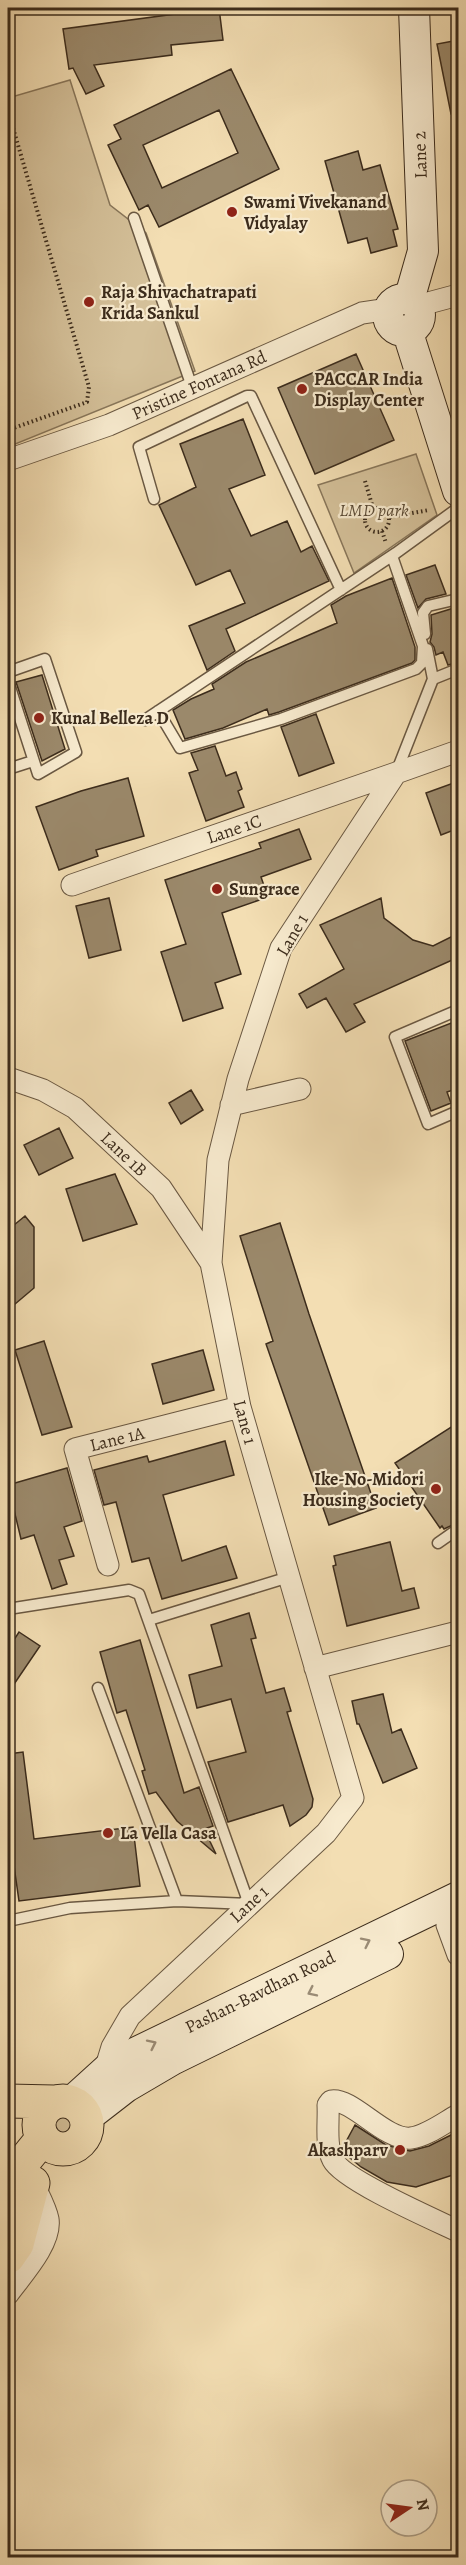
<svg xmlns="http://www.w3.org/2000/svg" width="466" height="2565" font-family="Alegreya,serif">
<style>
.green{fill:#d4c099;stroke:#88765a;stroke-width:1.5}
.building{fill:#9b896b;stroke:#3c2c1c;stroke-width:1.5;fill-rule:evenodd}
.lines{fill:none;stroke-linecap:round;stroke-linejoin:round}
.lane-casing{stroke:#6a5842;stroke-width:13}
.street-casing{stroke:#6a5842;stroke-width:23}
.secondary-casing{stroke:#3c2c1c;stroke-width:32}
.primary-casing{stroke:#3c2c1c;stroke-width:35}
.highway-casing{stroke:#3c2c1c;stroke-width:35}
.path{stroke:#3c2c1c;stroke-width:4;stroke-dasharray:1.5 3;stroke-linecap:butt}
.lane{stroke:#f7eace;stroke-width:10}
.street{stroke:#f7eace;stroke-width:21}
.secondary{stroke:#f7eace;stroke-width:30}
.primary{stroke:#f3deb3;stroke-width:33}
.highway{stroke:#f3deb3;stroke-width:33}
.oneway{stroke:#9a8b75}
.poi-dot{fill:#8f2418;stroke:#f7eace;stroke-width:2}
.labels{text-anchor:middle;stroke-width:4.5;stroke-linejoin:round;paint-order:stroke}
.street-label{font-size:18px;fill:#3c2c1c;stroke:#f7eace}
.poi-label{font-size:18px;font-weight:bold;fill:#3c2c1c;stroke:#f7eace;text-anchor:start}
.park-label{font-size:18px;font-style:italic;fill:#5a4a35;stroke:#f7eace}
</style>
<rect width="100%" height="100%" fill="#f3deb3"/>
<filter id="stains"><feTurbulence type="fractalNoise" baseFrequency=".00333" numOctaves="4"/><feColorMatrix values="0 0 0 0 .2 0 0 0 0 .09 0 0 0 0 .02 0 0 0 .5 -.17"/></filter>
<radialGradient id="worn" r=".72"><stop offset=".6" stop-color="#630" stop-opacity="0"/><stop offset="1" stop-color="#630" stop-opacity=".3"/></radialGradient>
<path class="green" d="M70 80 110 205 146 233 195 371 8 447V98Z
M416 454 437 515 354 573 318 485Z
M65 2103 84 2132C76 2145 67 2149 52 2145 43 2132 38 2125 46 2110Z"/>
<path class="building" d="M190 8H219L223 40 171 45 172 55 94 65 104 86 86 94 73 68 69 69 63 29 190 12Z
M459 40V113L451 114 437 44Z
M231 69 279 169 159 227 148 205 139 210 108 145 121 139 114 125ZM219 110 238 153 162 188 143 145Z
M358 151 363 170 380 165 398 229 393 230 397 246 371 253 367 238 348 243 325 161Z
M356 354 394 440 315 474 278 388Z
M243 419 265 475 229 489 251 536 287 521 301 552 312 546 329 581 226 629 235 651 207 670 189 626 245 603 230 570 196 585 159 505 196 487 180 444Z
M435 565 446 594 426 599 418 608 406 575Z
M392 578 415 647V660L412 663 279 712 269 715 267 709 223 728 185 739 173 710 191 699 214 689 212 684 246 662 337 623 331 605 346 596Z
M454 608 459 618V662L448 665 443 652 436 655 434 647 430 642 432 634 431 615Z
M42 675 65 749 42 761 16 682Z
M316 714 334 763 299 776 281 727Z
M215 746 226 776 236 772 242 789 238 791 244 807 206 821 189 773 198 770 191 753Z
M128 778 144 836 96 850 98 856 59 870 36 807 81 791Z
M459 781V828L441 835 426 793Z
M299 829 311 859 261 877 268 897 222 913 241 974 215 983 223 1008 183 1021 161 952 186 944 165 880 261 848 259 843Z
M109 898 121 950 89 958 76 906Z
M381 898 384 918 413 940 433 946 459 933V957L354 1004 365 1022 346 1032 326 998 307 1008 299 994 344 969 320 925Z
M459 1020V1088L447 1092 451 1103 431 1111 405 1041Z
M191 1090 203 1110 181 1124 169 1103Z
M59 1128 73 1158 39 1175 24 1145Z
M115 1174 137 1224 83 1241 66 1189Z
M25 1216 34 1227V1288L8 1310V1230Z
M280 1223 309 1314 376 1508 329 1525 266 1344 273 1341 240 1236Z
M44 1341 72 1427 42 1435 15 1350Z
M203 1350 214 1390 163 1404 152 1364Z
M459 1422V1522L444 1529 442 1526 440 1528 395 1463Z
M225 1441 234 1475 163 1495 182 1561 226 1546 237 1578 162 1599 149 1558 132 1562 116 1502 104 1505 94 1470 147 1456 149 1462Z
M67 1468 82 1521 64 1527 74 1556 59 1560 67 1584 52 1589 34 1535 21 1539 8 1485Z
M390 1542 402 1591 414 1588 419 1608 347 1626 333 1566 336 1565 334 1556Z
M249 1613 256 1638 251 1639 266 1693 284 1688 291 1711 287 1712 313 1799 312 1807 306 1815 290 1826 283 1805 228 1822 208 1762 246 1752 231 1699 197 1708 189 1675 222 1666 211 1625Z
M19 1632 40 1646 8 1693V1649Z
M140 1640 184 1793 199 1787 213 1826 204 1829 216 1854 177 1821 156 1792 149 1794 142 1771 145 1770 126 1710 117 1713 100 1652Z
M383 1694 392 1733 401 1729 417 1768 383 1783 359 1724H357L352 1701Z
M23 1752 34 1839 133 1827 140 1886 19 1901 12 1852 8 1853V1754Z
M355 2125 386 2145 410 2151 429 2146 459 2131V2173L416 2187 387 2182 361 2167 344 2153 342 2149Z"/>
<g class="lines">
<g class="lane-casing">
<path id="lane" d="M134 218 192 387
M154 499 139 447 247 396H251L341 590
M425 634 423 613 428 606 458 599
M8 672 45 659 76 752 38 774 8 681
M433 679 458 669
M158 711 180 748 281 719 416 669 422 663 423 646 392 556
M145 720 396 553 458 508
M8 769 33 761
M396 773 433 679 427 649
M458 1010 395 1037 428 1124 458 1111
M438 1543 458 1529
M8 1609 129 1590 139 1594 249 1904 177 1901 70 1908 8 1921
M149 1620 289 1577
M98 1688 177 1901"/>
</g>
<g class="street-casing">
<path id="street" d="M417 306 458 295
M8 460 109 425 362 313 389 309
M72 885 396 773
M8 1078 43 1090 75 1108 161 1188 211 1263
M231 1105 300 1089
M108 1565 75 1449 240 1407
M315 1668 458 1632
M447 1925 458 1955
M105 2070 112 2047 130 2016 326 1833 353 1798 240 1407 211 1263 218 1160 238 1079 281 948 396 773 458 751
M458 2115C445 2122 427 2136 411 2138 385 2141 352 2097 331 2101L328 2105C329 2122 325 2145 333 2160 343 2180 435 2220 458 2231
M8 2294C21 2276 52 2243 48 2219 46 2208 38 2194 33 2183"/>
</g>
<g class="secondary-casing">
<path id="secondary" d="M388 315a16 16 0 1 1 32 0a16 16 0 1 1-32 0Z
M409 300 423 251 414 8
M407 330 458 491
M71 2102 114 2063 458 1897
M86 2118 126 2087 172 2060 388 1954"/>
</g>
<g class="primary-casing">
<path id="primary" d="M39 2125a24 24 0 1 1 48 0a24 24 0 1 1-48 0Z
M8 2101 54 2102
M8 2181 42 2139"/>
</g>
<g class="highway-casing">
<path id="highway" d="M8 2257 17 2244 33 2183"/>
</g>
<path class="path" d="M8 111 89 387 87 402 8 430
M365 481 373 508
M365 520a12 12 0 1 1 24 0a12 12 0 1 1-24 0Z
M390 517 429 510
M382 531 386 543"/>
<use href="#lane" class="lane"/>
<use href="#street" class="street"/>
<use href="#secondary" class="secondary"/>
<use href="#primary" class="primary"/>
<use href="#highway" class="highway"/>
</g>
<defs><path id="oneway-chevron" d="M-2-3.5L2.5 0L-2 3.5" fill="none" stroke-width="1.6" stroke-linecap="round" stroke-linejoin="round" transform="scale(1.5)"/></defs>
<g class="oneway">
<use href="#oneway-chevron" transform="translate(366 1942) rotate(-26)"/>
<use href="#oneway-chevron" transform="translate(312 1992) rotate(154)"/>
<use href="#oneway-chevron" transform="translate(152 2044) rotate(-26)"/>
</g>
<g class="poi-dot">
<circle cx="232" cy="212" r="6"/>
<circle cx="89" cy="302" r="6"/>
<circle cx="302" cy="389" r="6"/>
<circle cx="39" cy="718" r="6"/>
<circle cx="217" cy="889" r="6"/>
<circle cx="436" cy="1489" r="6"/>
<circle cx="108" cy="1833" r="6"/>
<circle cx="400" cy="2150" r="6"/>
</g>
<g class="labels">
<g class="street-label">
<text transform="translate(420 155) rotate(-92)" y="6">Lane 2</text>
<text transform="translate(199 385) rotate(-24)" y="6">Pristine Fontana Rd</text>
<text transform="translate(234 829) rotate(-19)" y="6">Lane 1C</text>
<text transform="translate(292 935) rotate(-60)" y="6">Lane 1</text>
<text transform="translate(124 1154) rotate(43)" y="6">Lane 1B</text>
<text transform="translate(245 1422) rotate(75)" y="6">Lane 1</text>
<text transform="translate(117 1439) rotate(-14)" y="6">Lane 1A</text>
<text transform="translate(249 1904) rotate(-43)" y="6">Lane 1</text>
<text transform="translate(260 1992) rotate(-26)" y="6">Pashan-Bavdhan Road</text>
</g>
<g class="poi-label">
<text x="244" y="208">Swami Vivekanand<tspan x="244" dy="21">Vidyalay</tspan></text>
<text x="101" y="298">Raja Shivachatrapati<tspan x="101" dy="21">Krida Sankul</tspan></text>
<text x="314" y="385">PACCAR India<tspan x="314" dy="21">Display Center</tspan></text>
<text x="51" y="724">Kunal Belleza D</text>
<text x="229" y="895">Sungrace</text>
<text x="424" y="1485" text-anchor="end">Ike-No-Midori<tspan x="424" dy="21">Housing Society</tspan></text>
<text x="120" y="1839">La Vella Casa</text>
<text x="388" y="2156" text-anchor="end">Akashparv</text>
</g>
<g class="park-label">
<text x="374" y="516">LMD park</text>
</g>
</g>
<rect width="466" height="2565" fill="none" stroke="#f3deb3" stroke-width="30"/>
<rect x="9" y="9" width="448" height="2547" fill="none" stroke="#3c2c1c" stroke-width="3"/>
<rect x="15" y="15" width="436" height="2535" fill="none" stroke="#3c2c1c" stroke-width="1.5"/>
<g transform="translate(409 2508) rotate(77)"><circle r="28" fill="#f7eace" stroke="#ac9e87" stroke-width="1.5"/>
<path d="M0-4.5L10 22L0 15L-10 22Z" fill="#8f2418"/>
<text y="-9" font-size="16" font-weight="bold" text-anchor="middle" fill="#3c2c1c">N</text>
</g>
<rect width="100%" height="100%" filter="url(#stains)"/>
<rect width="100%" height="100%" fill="url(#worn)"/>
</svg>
